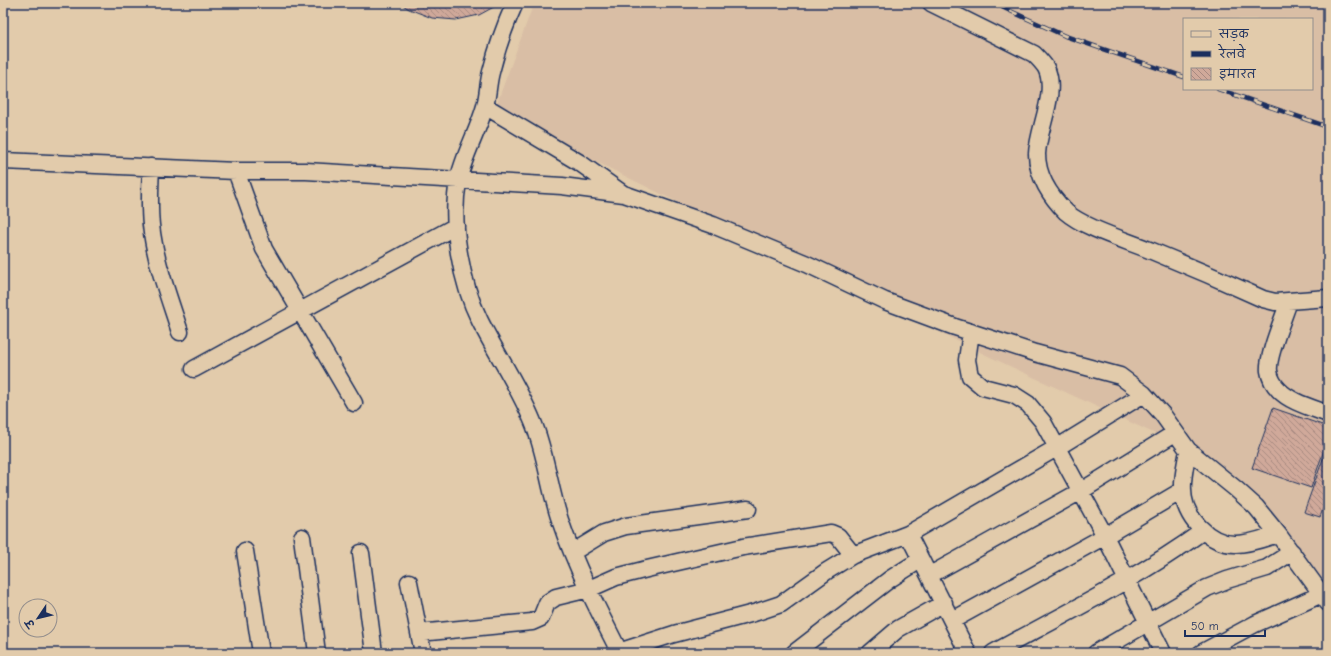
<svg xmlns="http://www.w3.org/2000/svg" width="1331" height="656" font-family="'Comic Neue','Playpen Sans Deva',sans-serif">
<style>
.built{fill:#d9bea5;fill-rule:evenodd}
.building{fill:url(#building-back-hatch);stroke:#1b2f5e}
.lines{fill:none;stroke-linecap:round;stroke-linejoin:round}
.minor-casing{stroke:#1b2f5e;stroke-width:19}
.minor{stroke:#e2cbab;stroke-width:16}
.rail-casing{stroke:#1b2f5e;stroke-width:4.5}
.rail{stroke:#e2cbab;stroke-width:3;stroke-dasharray:9;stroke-linecap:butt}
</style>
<defs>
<pattern id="building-back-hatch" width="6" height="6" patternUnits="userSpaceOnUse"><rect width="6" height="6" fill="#d0a99a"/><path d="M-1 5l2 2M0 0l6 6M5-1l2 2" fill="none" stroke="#a88a81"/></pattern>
</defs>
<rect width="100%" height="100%" fill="#e2cbab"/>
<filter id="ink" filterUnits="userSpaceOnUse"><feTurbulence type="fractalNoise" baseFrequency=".025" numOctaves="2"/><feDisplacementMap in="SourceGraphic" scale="8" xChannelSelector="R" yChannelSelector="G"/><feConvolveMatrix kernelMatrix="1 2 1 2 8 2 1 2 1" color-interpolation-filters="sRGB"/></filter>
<g filter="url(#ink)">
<path class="built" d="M534 3H1328V592L1290 539 1218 463 986 355 494 111ZM1184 19H1312V89H1184Z"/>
<path class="building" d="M400 3H501L479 15 456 20 432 18 409 9Z
M1273 408 1328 427V438L1311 488 1252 468Z
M1328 445V496L1320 517 1304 512Z"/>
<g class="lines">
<g class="minor-casing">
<path id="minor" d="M515 3C505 25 497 48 491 72 488 83 488 95 485 106 478 132 463 156 458 182 450 223 461 283 480 321 497 355 519 387 533 422 546 453 549 488 560 520 575 565 598 610 620 653
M931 3 1034 54C1038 58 1043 63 1046 68 1058 92 1038 128 1037 154 1037 176 1051 197 1066 212 1084 228 1128 241 1152 251 1189 266 1226 282 1263 299L1275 302 1328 298
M485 106 580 163 622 193
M3 161 236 171H306L562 186 624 194 713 225 807 264 885 301 955 327 1035 353 1120 376 1144 394 1163 415 1188 450 1236 489 1256 507 1278 534 1328 603
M151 167C150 186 149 206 151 225 155 262 169 297 180 332
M236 171 264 249 354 403
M1289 301C1284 317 1267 356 1269 371 1270 378 1274 385 1279 390 1290 402 1313 408 1328 414
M971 332 967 360 970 376 983 387 1014 395 1028 404 1043 422 1105 536 1163 653
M194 369 456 226
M1188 450C1186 463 1182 477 1183 490 1183 516 1209 545 1236 544 1250 544 1265 538 1278 534
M908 534 968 653
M302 537 317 653
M245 551 261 653
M573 552 604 533 626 526 748 509
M361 553 374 653
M930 575 1081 491 1175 433
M409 582 423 653
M953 620 1105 536 1183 490
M419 633 532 622 541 618 547 603 556 597 589 589 616 577 647 569 743 547 831 533 838 536 853 555
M615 653 674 634 754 613 781 604 827 571 853 555 908 534 1058 447 1144 394
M794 653 890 579 920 560
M870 653 898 629 944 603
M993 653C1063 615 1138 578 1203 531
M1096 653 1207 588 1227 580 1267 568 1292 552
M1201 653 1255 624 1322 594"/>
</g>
<use href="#minor" class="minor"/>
<g class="rail-casing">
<path id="rail" d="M993 3 1065 36 1184 77
M1218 89 1328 127"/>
</g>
<use href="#rail" class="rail"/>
</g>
</g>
<rect width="1331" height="656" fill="none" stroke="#e2cbab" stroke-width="16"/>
<rect x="8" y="8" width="1315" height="640" fill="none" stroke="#1b2f5e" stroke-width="1.5" filter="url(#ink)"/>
<rect x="1183" y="18" width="130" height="72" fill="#e2cbab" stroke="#928d8c"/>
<rect x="1191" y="31" width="20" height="6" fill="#e2cbab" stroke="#928d8c"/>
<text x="1219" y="38" font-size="12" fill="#1b2f5e">सड़क</text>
<rect x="1191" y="51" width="20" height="6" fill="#1b2f5e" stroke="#928d8c"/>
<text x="1219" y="58" font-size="12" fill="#1b2f5e">रेलवे</text>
<rect x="1191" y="68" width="20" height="12" fill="url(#building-back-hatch)" stroke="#928d8c"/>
<text x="1219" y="78" font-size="12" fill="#1b2f5e">इमारत</text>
<g transform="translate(38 618) rotate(235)"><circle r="19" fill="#e2cbab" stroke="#928d8c"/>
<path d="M0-3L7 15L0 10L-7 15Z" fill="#1b2f5e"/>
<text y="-6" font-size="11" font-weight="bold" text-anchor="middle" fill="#1b2f5e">उ</text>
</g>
<path d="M1185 630v6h80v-6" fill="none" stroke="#1b2f5e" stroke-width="2"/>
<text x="1191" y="630" font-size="12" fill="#1b2f5e" stroke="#e2cbab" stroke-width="3" paint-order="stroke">50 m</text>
</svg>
